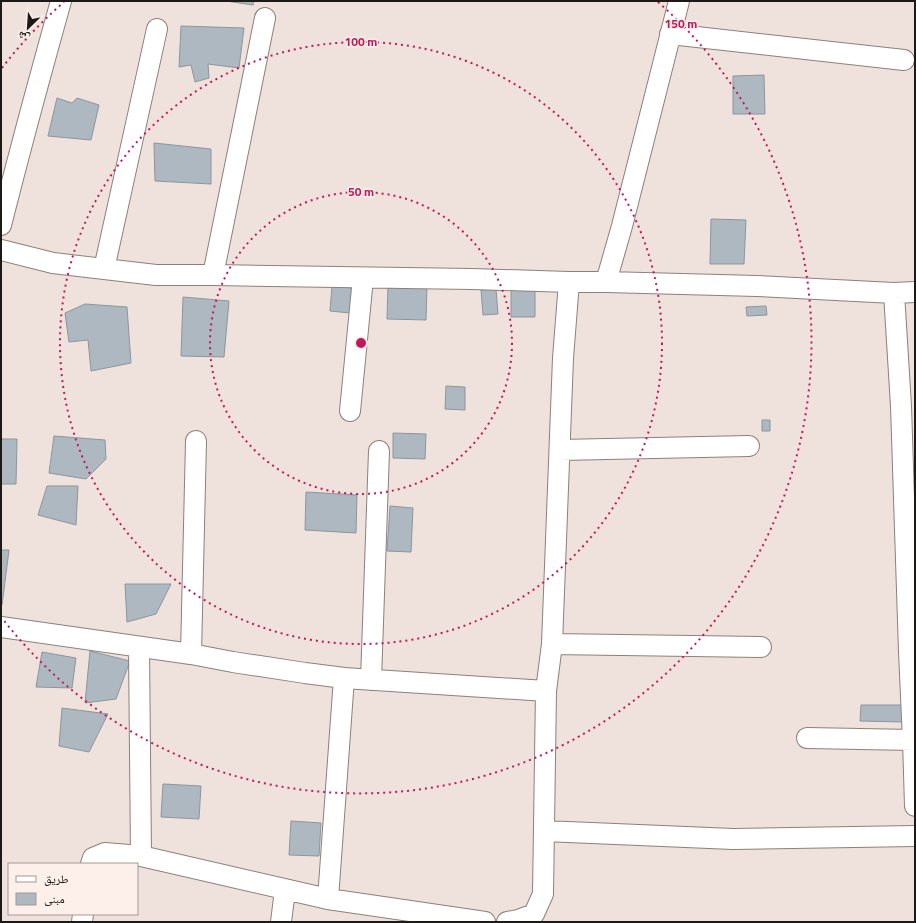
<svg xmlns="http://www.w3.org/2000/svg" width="916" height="923" font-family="'Titillium Web','Noto Naskh Arabic',sans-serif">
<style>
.building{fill:#aeb8c1;stroke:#8c959e}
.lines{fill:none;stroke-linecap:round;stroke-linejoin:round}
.street-casing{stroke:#8c807b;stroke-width:22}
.street{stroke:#fff;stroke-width:20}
.ring{fill:none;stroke:#c2185b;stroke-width:2;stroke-dasharray:2 4}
.centre{fill:#c2185b;stroke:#fdefe9;stroke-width:2}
.ring-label{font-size:12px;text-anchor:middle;font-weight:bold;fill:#c2185b;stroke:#fdefe9;stroke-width:3;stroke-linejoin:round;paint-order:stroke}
</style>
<rect width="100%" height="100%" fill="#efe2dc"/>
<path class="building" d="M226 1H254L253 5Z
M181 26 244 28 239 68 208 64 209 78 195 82 191 65 179 67Z
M764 75 765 114H733V76Z
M57 98 72 103 77 98 99 105 91 140 48 136Z
M154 143 211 149V184L155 181Z
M711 219 746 220 744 264H710Z
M511 283H535V317H511Z
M388 285 427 286 426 320 387 319Z
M332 286 352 288 350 313 330 311Z
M496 289 498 314 483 315 481 290Z
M183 297 229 301 224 357 181 356Z
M85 304 127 307 131 363 91 371 88 340 69 342 65 313Z
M766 306 767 315 747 316 746 307Z
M446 386 465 387V410L445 409Z
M762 420H770V431H762Z
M393 433 426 434 425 459 393 458Z
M54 436 105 440 106 459 86 479 49 473Z
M1 439H17L16 484H1Z
M47 486H78L76 525 38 515Z
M306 492 357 495 356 533 305 530Z
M390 506 413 508 411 552 387 551Z
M1 550H9L2 605H1Z
M125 584H171L156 614 127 622Z
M90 651 130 661 116 699 85 703Z
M42 652 76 658 72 688 36 687Z
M861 705H904V722L860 721Z
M62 708 108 714 89 752 59 746Z
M163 784 201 786 199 819 161 817Z
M291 821 321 823 319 856 289 855Z"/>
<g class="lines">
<g class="street-casing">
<path id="street" d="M670 34 904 60
M1 225C20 150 40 76 61 1
M1 250 53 263 156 275H213L472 279 569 282H606L757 286 894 293 915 292
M104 269 157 29
M213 275 265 18
M606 282 622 226 679 1
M894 293 901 406 909 652 913 740 915 806
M350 411 363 278
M560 450 749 446
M1 627 191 654 233 662 305 673 344 678 546 691
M552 644 761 647
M139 647 141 856
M191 654 196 441
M371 680 379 451
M807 738 913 740
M544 831 733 839 915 836
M91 864 93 858 105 853 141 856 328 899 485 922
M328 899 344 678
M82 922 83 914
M281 922 285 890
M507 922 518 920 534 914 543 894 546 691 552 644 563 358 569 282"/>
</g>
<use href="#street" class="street"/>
</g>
<g class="ring">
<circle cx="361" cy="343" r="151"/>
<circle cx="361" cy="343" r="301"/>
<path d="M2 68A452 452 0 0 1 64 2M658 2A452 452 0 1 1 2 618"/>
</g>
<circle cx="361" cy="343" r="6" class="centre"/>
<g class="ring-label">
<text x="681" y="28">150 m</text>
<text x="361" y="46">100 m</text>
<text x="361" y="196">50 m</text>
</g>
<rect width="916" height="923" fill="none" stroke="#1d1917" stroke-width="4"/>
<rect x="8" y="863" width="130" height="52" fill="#fdefe9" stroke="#a39995"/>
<rect x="16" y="876" width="20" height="6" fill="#ffffff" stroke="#a39995"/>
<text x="44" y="883" font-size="12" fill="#1d1917">طريق</text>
<rect x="16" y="893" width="20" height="12" fill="#aeb8c1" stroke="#a39995"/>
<text x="44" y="903" font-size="12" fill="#1d1917">مبنى</text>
<g transform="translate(28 28) rotate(205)" stroke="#fdefe9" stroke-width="3" paint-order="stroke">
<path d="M0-3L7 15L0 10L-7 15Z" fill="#1d1917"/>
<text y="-6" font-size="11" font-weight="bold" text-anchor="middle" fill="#1d1917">ش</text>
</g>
</svg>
